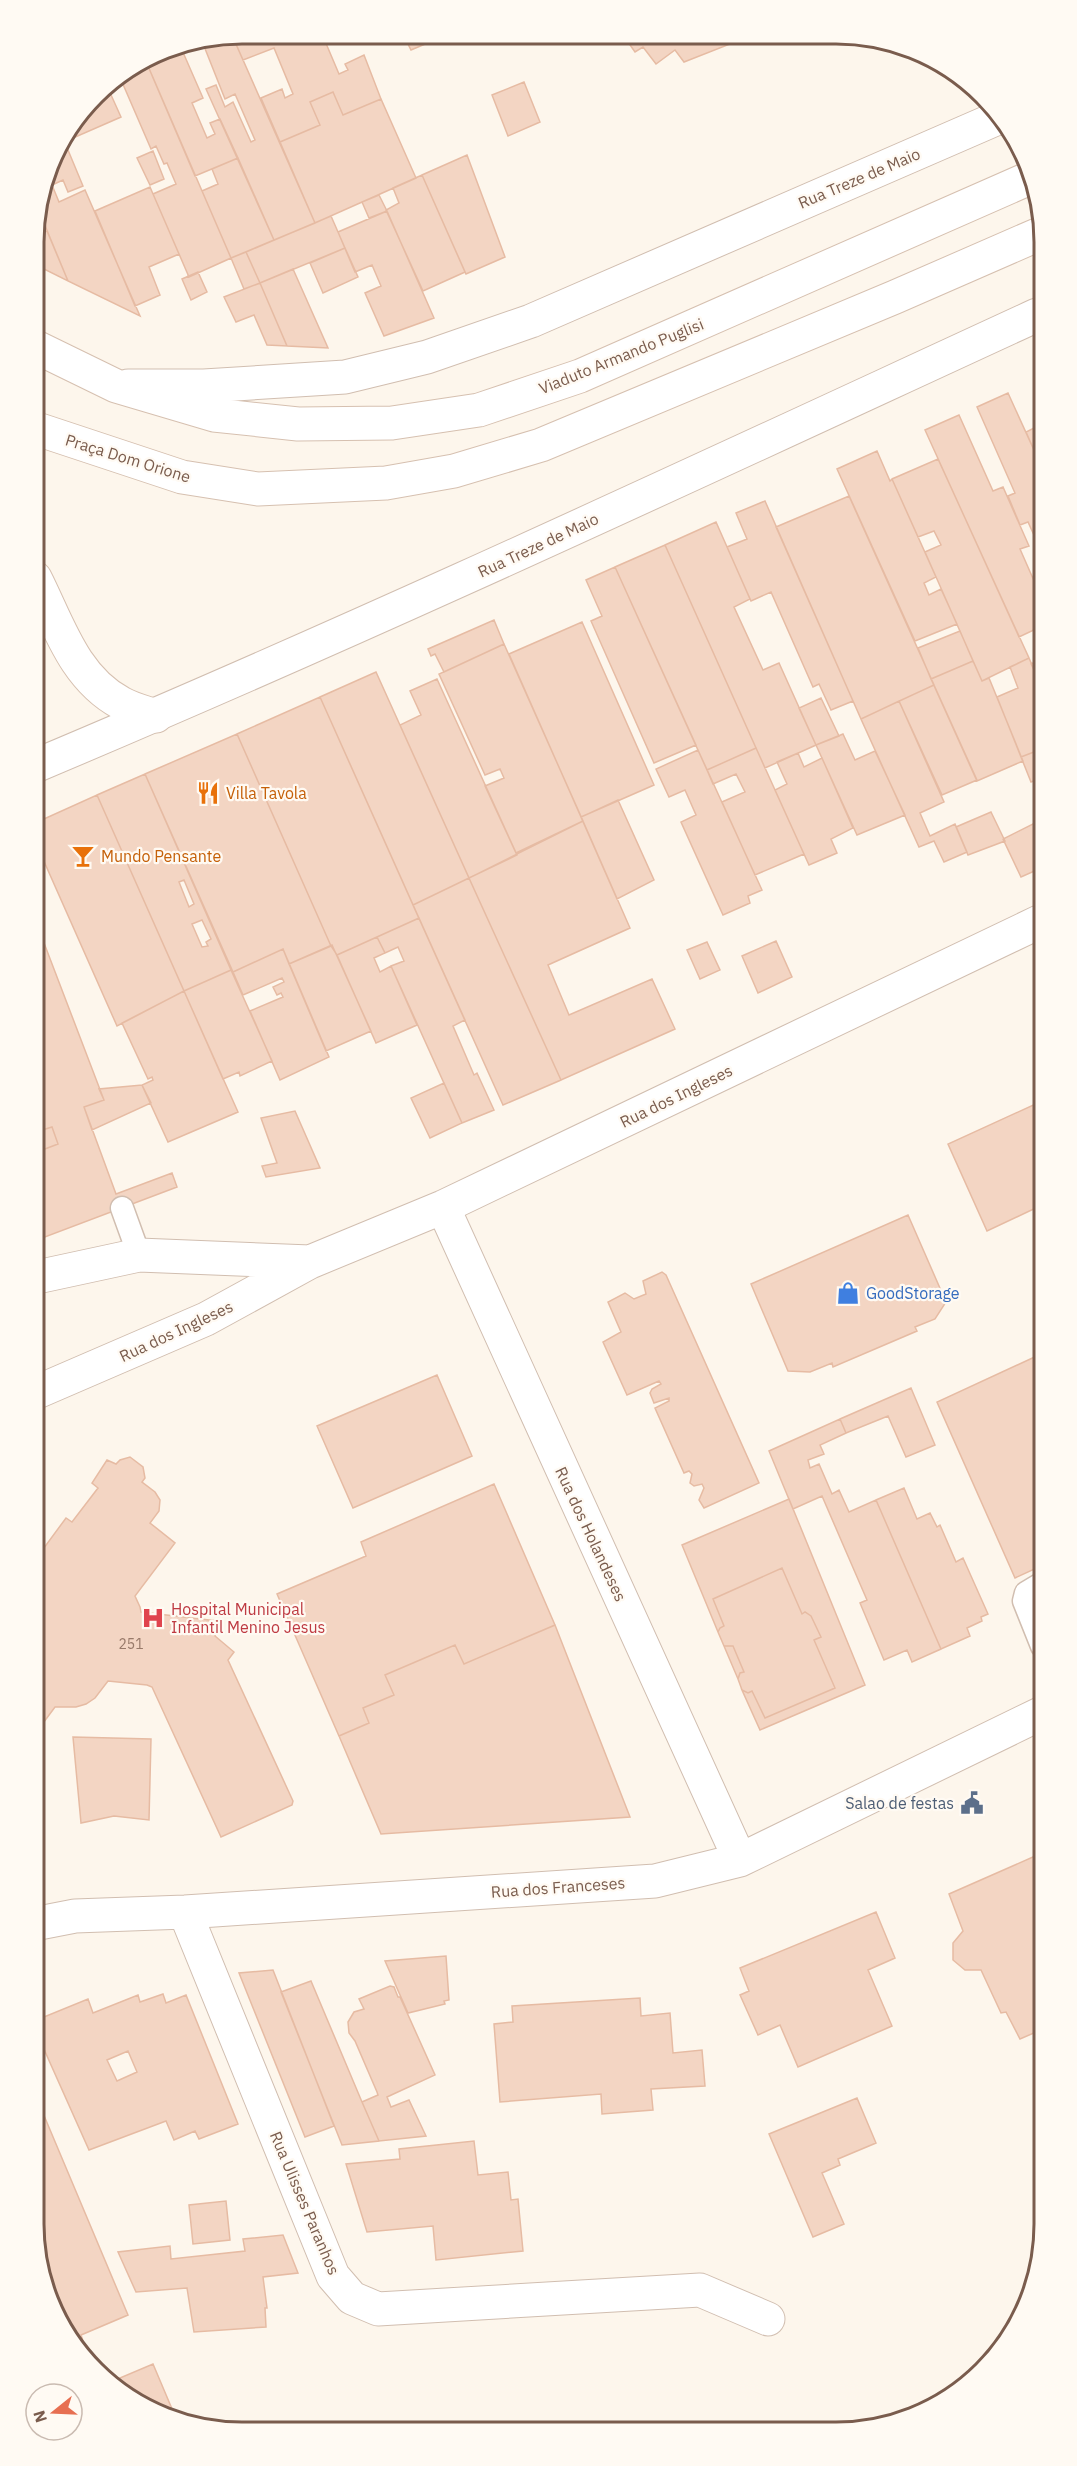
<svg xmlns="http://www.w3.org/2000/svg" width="1077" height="2466" font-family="'IBM Plex Sans',sans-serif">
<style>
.building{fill:#f3d5c3;stroke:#e6bba3;stroke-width:1.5;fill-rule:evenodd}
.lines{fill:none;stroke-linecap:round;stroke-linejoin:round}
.service-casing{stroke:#d1beb0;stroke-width:25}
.minor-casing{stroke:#d1beb0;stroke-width:35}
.secondary-casing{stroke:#d6c0b0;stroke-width:35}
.service{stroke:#fff;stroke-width:22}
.minor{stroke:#fff;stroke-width:33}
.secondary{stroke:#fff;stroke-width:33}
.labels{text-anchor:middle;stroke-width:4.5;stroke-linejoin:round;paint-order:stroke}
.number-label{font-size:14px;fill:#987a6a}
.street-label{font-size:16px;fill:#7a5c4d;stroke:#fffaf3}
.food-label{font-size:16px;fill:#c56008;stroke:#fffaf3;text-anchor:start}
.shop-label{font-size:16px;fill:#366cbe;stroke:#fffaf3;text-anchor:start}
.health-label{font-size:16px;fill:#be3a42;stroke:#fffaf3;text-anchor:start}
.service-label{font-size:16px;fill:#4e5e75;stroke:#fffaf3;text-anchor:end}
.rim{fill:none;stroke:#7a5c4d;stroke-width:3}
</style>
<rect width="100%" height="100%" fill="#fdf6ec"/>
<path class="building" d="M242 33 322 34 339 74 348 70 345 64 364 55 381 99 343 115 333 92 310 102 320 125 280 142 261 98 282 89 285 98 293 94 274 48 243 60 232 35Z
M403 34H449L411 50Z
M232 35 315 223 274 240 206 89 216 85 225 107 233 102 251 142 255 140 235 94 225 99 202 41Z
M623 35 724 36 730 44 684 62 675 50 656 64 643 47 635 52Z
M724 36H750L730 44Z
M171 47 174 54 182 50 203 98 192 103 207 138 215 134 210 123 220 119 238 158 195 176 145 59 162 49Z
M145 59 231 258 189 277 153 194 176 184 167 163 164 164 156 146 151 149 119 75Z
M524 82 540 122 508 136 492 95Z
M107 86 121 117 64 142 63 138 101 88Z
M333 92 343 115 381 99 416 178 315 223 280 142 320 125 310 102Z
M63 138 83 186 68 192 63 180 52 185 59 202 85 190 140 316 68 281 39 211 46 207 42 197 55 149Z
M153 151 164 179 150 185 137 158Z
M467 155 505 257 466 274 422 175Z
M238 158 274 240 231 258 202 191 218 184 212 169Z
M422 175 465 272 423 291 386 210 399 203 393 188Z
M150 187 179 254 149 267 160 295 135 306 95 211Z
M379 195 387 211 369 218 362 202Z
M387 211 434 318 384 336 365 293 381 286 372 265 355 272 338 232Z
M331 216 345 248 260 283 246 252Z
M47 231 68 281 34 264V236Z
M345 248 358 277 323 293 310 263Z
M246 252 260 283 244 289 231 258Z
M293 269 328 348 287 346 260 283Z
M198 272 207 292 191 300 182 279Z
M260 283 287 346 267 345 254 315 236 322 224 297Z
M1008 393 1038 459V544L1028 522 1020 525 1008 496 1015 493 977 407Z
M959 415 993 491 1003 487 1029 546 1020 549 1038 590V628L1019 637 925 430Z
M1038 426V459L1026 432Z
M877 451 890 481 892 479 936 577 924 583 929 595 941 589 957 624 915 641 837 469Z
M938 459 1029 658 982 681 925 552 941 545 934 531 918 537 892 479Z
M849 496 934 685 861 719 776 527Z
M765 501 853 701 831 710 819 684 813 687 771 592 751 601 727 547 747 539 736 513Z
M716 522 750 599 734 607 763 670 779 663 816 745 765 768 665 545Z
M665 545 756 748 707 770 615 567Z
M615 567 696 745 654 763 591 621 602 616 586 580Z
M494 620 504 644 444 672 435 654 431 656 428 649Z
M582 622 654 785 581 817 509 654Z
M960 631 973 661 931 679 918 648Z
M504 644 583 821 516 853 485 786 504 778 500 769 485 775 439 674Z
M1029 658 1038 679 1039 750 1021 757 997 697 1018 688 1010 667Z
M973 661 982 681 989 678 1023 761 977 781 931 679Z
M1038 661V678L1031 664Z
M376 672 469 878 413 905 320 697Z
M437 679 517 855 469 878 400 725 421 715 410 691Z
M934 685 977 780 942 795 899 701Z
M320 697 419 918 337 955 331 946 237 734Z
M821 698 839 736 816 745 799 708Z
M899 701 944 802 920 813 930 836 955 824 967 852 944 862 934 841 919 847 861 719Z
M237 734 331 946 289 964 283 949 233 972 145 774Z
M843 734 855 760 875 751 905 815 857 835 816 745Z
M756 748 804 854 755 875 722 802 745 792 736 774 713 784 707 770Z
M698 750 762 890 748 896 750 903 723 915 681 822 696 815 685 790 669 797 656 769Z
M1039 750V779L1031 782 1021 757Z
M798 753 804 767 822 758 853 828 831 839 837 853 809 865 775 790 787 784 777 762Z
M145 774 231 970 184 991 97 795ZM184 880 194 904 189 907 179 882ZM202 920 211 939 206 942 208 946 202 947 192 924Z
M97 795 184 991 117 1026 35 841V823Z
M618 800 654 880 617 899 581 817Z
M991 812 1005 841 968 855 956 827Z
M583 821 630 928 548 965 569 1015 652 979 675 1029 561 1080 469 878Z
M1039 821V869L1021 877 1003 839Z
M469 878 561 1080 503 1105 413 905Z
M419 918 465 1020 453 1026 474 1075 477 1073 494 1110 462 1123 391 966 404 961 398 947 385 953 377 937Z
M36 922 104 1100 84 1107 116 1194 172 1173 177 1187 37 1240V1152L58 1144 52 1127 36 1132Z
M377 937 385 953 374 958 380 972 391 966 417 1025 376 1043 337 955Z
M776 941 792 977 758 993 742 956Z
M707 942 720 970 700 979 687 950Z
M332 945 371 1031 326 1051 289 964Z
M283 949 329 1057 280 1080 250 1011 283 997 281 993 277 995 273 987 284 982 282 978 243 995 233 972Z
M231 970 272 1061 240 1076 239 1072 223 1079 184 991Z
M184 991 238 1112 168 1142 142 1085 153 1080 152 1077 148 1079 122 1023Z
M444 1083 462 1123 430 1138 411 1098Z
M142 1085 151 1103 92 1130 84 1107 104 1100 99 1089Z
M1040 1102V1206L987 1231 948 1144Z
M295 1111 320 1168 266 1177 262 1166 277 1163 261 1118Z
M52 1127 58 1144 37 1152 36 1132Z
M908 1215 946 1302 935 1319 915 1327 917 1331 833 1367 832 1363 810 1372 788 1371 751 1284Z
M662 1272 666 1275 759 1483 704 1508 699 1500 704 1488 702 1484 694 1486 690 1483 692 1474 689 1471 684 1473 655 1408 669 1401V1398L654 1403 650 1393 652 1389 661 1384 659 1381 627 1395 603 1342 621 1332 608 1302 625 1293 634 1299 646 1294 643 1281Z
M1039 1355 1041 1566 1015 1578 937 1402Z
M437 1375 472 1456 353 1508 317 1426Z
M911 1388 935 1445 906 1457 888 1416 846 1433 840 1419Z
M840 1419 846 1433 820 1445 824 1454 808 1460 810 1468 819 1464 832 1494 839 1490 849 1512 876 1500 941 1649 912 1662 907 1650 884 1660 860 1603 867 1600 822 1496 793 1509 769 1451Z
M130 1457 143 1467 145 1478 142 1482 155 1492 160 1500 159 1511 150 1523 175 1543 135 1596 140 1607 141 1612 217 1621 215 1636 234 1652 228 1660 293 1801 292 1805 221 1837 152 1687 147 1685 108 1681 95 1698 86 1704 76 1707H55L38 1730V1556L66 1518 72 1522 98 1488 92 1483 107 1460 116 1464 120 1460Z
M494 1484 555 1625 464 1664 455 1645 385 1675 394 1695 363 1708 369 1723 339 1736 277 1594 366 1556 361 1542Z
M904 1488 917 1519 930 1513 937 1527 940 1525 956 1562 963 1558 988 1614 981 1617 982 1621 967 1628 970 1636 941 1649 876 1500Z
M789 1499 865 1685 760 1730 742 1690 748 1693 752 1691 765 1718 835 1688 814 1640 821 1637 811 1616 805 1612 802 1614 782 1568 713 1599 724 1626 720 1628 718 1632 682 1545Z
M782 1568 802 1614 805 1612 811 1616 821 1637 814 1640 835 1688 765 1718 752 1691 748 1693 742 1690 738 1679 740 1673 744 1672 733 1646H724L718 1632 720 1628 724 1626 713 1599Z
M555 1625 630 1817 381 1834 339 1736 369 1723 363 1708 394 1695 385 1675 455 1645 464 1664Z
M724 1646H733L744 1672 740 1673 738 1679Z
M73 1737 151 1739 149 1820 114 1816 81 1823Z
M1042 1853 1043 2029 1020 2039 1006 2012 1001 2013 981 1970H965L953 1960V1943L963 1931 949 1894Z
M876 1912 895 1958 868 1970 892 2026 798 2067 780 2025 758 2035 740 1995 749 1991 740 1968Z
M446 1956 449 2000 444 2001 445 2004 408 2013 385 1961Z
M273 1970 334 2126 305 2137 239 1973Z
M311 1981 362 2102 379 2141 342 2145 281 1992Z
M390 1986 394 1987 398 1997H400L435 2075 387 2097 391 2107 409 2100 426 2136 379 2141 362 2102 378 2095 377 2092 355 2041 349 2033 348 2022 354 2012 364 2009 359 1999Z
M163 1994 166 2003 186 1995 238 2124 199 2139 195 2131 174 2140 166 2121 89 2150 39 2038V2019L88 1999 93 2013 138 1995 140 2002ZM128 2051 137 2072 117 2081 107 2060Z
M640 1998 641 2016 670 2013 673 2053 702 2050 705 2086 651 2089 653 2110 602 2114 601 2094 500 2102 494 2024 513 2022 512 2006Z
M857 2098 876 2143 838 2159 840 2165 822 2173 844 2224 813 2237 769 2134Z
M40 2106 128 2315 81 2335 83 2341 72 2345 68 2340 40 2279Z
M474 2141 478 2175 508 2172 511 2200 518 2199 523 2251 436 2260 433 2226 367 2232 346 2164 400 2159 399 2149Z
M226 2201 230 2240 193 2244 189 2205Z
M283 2235 298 2273 263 2277 267 2308H265L266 2327 194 2332 187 2288 136 2292 118 2252 170 2246 171 2259 245 2251 243 2239Z
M153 2364 175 2416 108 2383Z"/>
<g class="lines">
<g class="service-casing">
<path id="service" d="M122 1208 139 1255
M1041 1584 1026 1593 1024 1601 1042 1646"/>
</g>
<g class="minor-casing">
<path id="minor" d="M128 386H204L345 377 427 357 531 321 1000 117
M35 766C373 624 705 468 1037 315
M443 1207 740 1860
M37 1277 139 1255 310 1262
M37 1392 206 1319 310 1262 443 1207 1039 922
M185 1912 333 2276 352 2298 378 2309 700 2290 768 2319
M39 1923 75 1916 185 1912 655 1881 740 1860 1042 1713"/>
</g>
<g class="secondary-casing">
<path id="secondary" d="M34 346 116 386 214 415 298 424 392 423 479 410 580 376 1032 177
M34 428 182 477 258 489 386 483 454 471 541 445 895 297 1037 235
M35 578C58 623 73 677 121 703 131 709 144 712 156 716"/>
</g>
<use href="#service" class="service"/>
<use href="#minor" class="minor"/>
<use href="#secondary" class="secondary"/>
</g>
<defs>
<g id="restaurant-bare" transform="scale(1.8)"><path d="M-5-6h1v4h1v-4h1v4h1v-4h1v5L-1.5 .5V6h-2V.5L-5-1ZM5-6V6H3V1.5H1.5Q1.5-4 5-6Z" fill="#e8710a" stroke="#fffaf3" stroke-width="2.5" paint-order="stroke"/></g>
<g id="bar-bare" transform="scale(1.8)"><path d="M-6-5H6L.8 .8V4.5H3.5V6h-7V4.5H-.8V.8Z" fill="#e8710a" stroke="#fffaf3" stroke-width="2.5" paint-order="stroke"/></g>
<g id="shop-bare" transform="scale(1.8)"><path d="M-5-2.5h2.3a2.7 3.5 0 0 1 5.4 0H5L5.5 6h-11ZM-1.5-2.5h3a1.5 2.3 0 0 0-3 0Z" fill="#3f7fe0" stroke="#fffaf3" stroke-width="2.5" paint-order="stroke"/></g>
<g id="hospital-bare" transform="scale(1.8)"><path d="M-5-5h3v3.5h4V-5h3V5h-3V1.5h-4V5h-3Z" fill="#e0444e" stroke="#fffaf3" stroke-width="2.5" paint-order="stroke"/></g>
<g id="civic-bare" transform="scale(1.8)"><path d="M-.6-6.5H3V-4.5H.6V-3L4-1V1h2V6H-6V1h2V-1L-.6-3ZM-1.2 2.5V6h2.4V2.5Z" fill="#5c6f8a" stroke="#fffaf3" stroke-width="2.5" paint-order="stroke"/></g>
</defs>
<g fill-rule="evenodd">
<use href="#restaurant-bare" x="208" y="793"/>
<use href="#bar-bare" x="83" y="856"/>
<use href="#shop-bare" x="848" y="1293"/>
<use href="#hospital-bare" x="153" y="1618"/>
<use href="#civic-bare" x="972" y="1803"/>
</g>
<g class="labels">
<g class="number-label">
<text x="131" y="1649">251</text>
</g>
<g class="street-label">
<text transform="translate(859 178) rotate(-23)" y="6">Rua Treze de Maio</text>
<text transform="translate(621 356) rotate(-22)" y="6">Viaduto Armando Puglisi</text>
<text transform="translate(128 458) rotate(17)" y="6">Praça Dom Orione</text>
<text transform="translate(538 545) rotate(-25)" y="6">Rua Treze de Maio</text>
<text transform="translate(676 1096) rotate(-26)" y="6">Rua dos Ingleses</text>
<text transform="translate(176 1331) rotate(-25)" y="6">Rua dos Ingleses</text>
<text transform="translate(591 1534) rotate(65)" y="6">Rua dos Holandeses</text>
<text transform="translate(558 1887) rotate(-4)" y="6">Rua dos Franceses</text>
<text transform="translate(305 2203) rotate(67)" y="6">Rua Ulisses Paranhos</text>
</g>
<g class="food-label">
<text x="226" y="799">Villa Tavola</text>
<text x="101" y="862">Mundo Pensante</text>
</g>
<g class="shop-label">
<text x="866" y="1299">GoodStorage</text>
</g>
<g class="health-label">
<text x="171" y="1615">Hospital Municipal<tspan x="171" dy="18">Infantil Menino Jesus</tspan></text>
</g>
<g class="service-label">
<text x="954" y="1809">Salao de festas</text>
</g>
</g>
<path d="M0 0H1077V2466H0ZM242 44H836A198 198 0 0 1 1034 242V2224A198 198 0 0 1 836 2422H242A198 198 0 0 1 44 2224V242A198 198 0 0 1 242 44Z" fill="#fffaf3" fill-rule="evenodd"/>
<path class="rim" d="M242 44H836A198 198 0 0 1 1034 242V2224A198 198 0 0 1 836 2422H242A198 198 0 0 1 44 2224V242A198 198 0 0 1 242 44Z"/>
<g transform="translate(54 2412) rotate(252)"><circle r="28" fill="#fffaf3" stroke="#cabbb1" stroke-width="1.5"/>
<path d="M0-4.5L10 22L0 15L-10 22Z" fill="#e76f51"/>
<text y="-9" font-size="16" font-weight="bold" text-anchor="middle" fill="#7a5c4d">N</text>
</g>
</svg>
